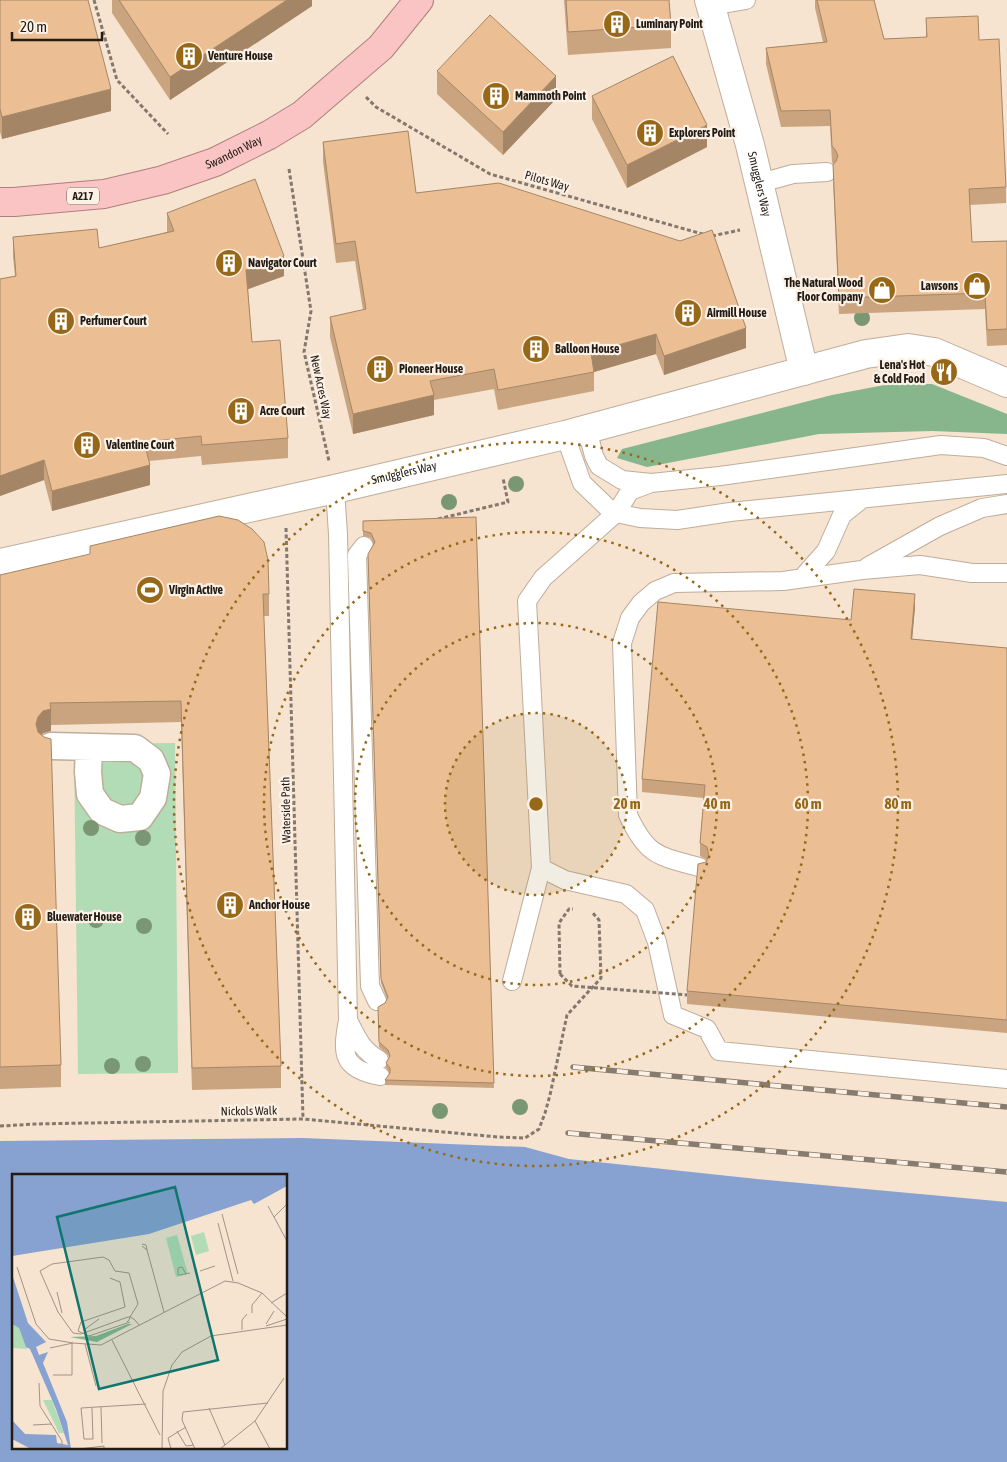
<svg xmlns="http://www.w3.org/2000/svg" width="1007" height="1462" font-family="'Asap Condensed',sans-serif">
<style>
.green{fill:#b1dcb5}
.forest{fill:#87b58c}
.water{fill:#87a1d1;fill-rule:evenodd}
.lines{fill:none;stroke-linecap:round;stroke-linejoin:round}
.service-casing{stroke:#bfad9b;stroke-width:20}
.pedestrian-casing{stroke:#bfad9b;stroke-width:29}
.minor-casing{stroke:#bfad9b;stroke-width:30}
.trunk-casing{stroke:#ae7f7e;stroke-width:30}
.path{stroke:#84786c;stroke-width:3;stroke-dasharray:4 2.5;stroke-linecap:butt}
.service{stroke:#fff;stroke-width:18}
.pedestrian{stroke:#fff;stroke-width:26}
.minor{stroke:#fff;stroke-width:28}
.trunk{stroke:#fac4c4;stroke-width:28}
.rail-casing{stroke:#877b6e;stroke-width:5.5}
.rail{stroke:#fdf1e6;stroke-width:4;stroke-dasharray:11;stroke-linecap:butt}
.path-bridge{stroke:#84786c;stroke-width:3;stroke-dasharray:4 2.5;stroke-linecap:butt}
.tree{fill:#799772}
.wall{fill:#caa47e}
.shaded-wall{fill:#a48667}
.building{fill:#ebbf93;stroke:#a48667}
.ring{fill:none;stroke:#966817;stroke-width:2.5;stroke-dasharray:2.5 5}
.labels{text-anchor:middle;stroke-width:4.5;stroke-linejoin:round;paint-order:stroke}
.shield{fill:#fdf1e6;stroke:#645c54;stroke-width:1}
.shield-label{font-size:11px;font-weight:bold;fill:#221c15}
.poi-label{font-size:12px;font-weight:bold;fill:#221c15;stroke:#fdf1e6;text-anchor:start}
.street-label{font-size:12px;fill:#221c15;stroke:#fdf1e6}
.inset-river{fill:none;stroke:#87a1d1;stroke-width:2.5}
.inset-road{fill:none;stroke:#a19385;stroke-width:1}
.view{fill:#0f766e;fill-opacity:0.15;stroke:#0f766e;stroke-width:2.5}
.inset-edge{fill:none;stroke:#221c15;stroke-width:2.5}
.centre{fill:#966817;stroke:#fdf1e6;stroke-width:2.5}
.ring-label{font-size:15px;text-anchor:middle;font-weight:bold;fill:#966817;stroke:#fdf1e6;stroke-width:4.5;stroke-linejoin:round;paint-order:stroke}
</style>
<rect width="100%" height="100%" fill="#f6e3d0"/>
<path class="green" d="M175 743 178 1073 78 1074 74 744Z"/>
<path class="forest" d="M890 384H932L1007 414V434L932 431 819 434 647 467 617 458 622 449 634 446 832 395Z"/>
<path class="water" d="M303 1138 525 1147 569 1159 757 1179 1007 1202V1462H0V1141ZM14 1176H286V1448H14Z"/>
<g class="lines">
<g class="service-casing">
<path id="service" d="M711 6 746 0
M760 183 793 174 827 172
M587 429 594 456 599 466 622 480 651 483 720 476 941 445 984 448 1007 456
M565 435 582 483 608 508 616 513 640 518 677 520 730 512 1007 484
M651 483 630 491 616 513 543 578 527 601 541 868 565 880 626 894 645 910 657 942 673 1015 707 1029 719 1051 1007 1079
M335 489 338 534 348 1020
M364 546 357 555 370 986 377 1001
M867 567 940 526 982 508 1007 504
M802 578 826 551 842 515 862 499
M699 867C658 856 647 856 628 815L622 643 630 618 641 603 655 591 674 583 783 581 862 570 920 565 972 573H1007
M512 981 541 868
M379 1060C361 1049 357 1038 348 1020 342 1053 341 1069 380 1076"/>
</g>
<g class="pedestrian-casing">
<path id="pedestrian" d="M51 746 135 748 151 760 157 774 153 798 140 817 120 819 102 811 90 794 88 772 89 747"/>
</g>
<g class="minor-casing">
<g id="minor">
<path id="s1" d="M709 0 750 145 804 371"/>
<path id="s2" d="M0 563 335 489 565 435 866 354 908 348 934 352 1007 383"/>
</g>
</g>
<g class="trunk-casing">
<g id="trunk">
<path id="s3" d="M0 202H14L104 194 163 180 215 162 269 135 302 115 381 47 419 0"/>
</g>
</g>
<path class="path" d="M94 0 117 80 168 134
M366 97 376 107 490 174 706 235
M289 169 311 311 304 352 329 461
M712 236 740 230
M438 519 508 502 503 478
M286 528 303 1119
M560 974 559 923 569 909H573
M0 1126 35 1124 303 1119 498 1137 525 1138 539 1129 545 1113 550 1095 567 1015 601 978 599 920 592 912"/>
<use href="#service" class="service"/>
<use href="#pedestrian" class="pedestrian"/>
<use href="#minor" class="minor"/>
<use href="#trunk" class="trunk"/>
<g class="rail-casing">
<path id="rail" d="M573 1067 1007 1107
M568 1133 1007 1172"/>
</g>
<use href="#rail" class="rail"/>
<path class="path-bridge" d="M560 974 572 986 688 995"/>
</g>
<g class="tree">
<circle cx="862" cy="318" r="8"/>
<circle cx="516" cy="484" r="8"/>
<circle cx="449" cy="502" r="8"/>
<circle cx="91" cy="828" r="8"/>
<circle cx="143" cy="838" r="8"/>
<circle cx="96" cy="920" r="8"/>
<circle cx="144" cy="926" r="8"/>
<circle cx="143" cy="1064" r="8"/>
<circle cx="112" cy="1066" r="8"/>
<circle cx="520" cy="1107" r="8"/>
<circle cx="440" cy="1111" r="8"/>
</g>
<path class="wall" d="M0 0 111 111 2 139 0 132Z
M112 0H312V6L170 100 112 13Z
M564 0H669L671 25V48L568 55Z
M815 0H874L884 39 926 37V18L979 40 1006 187V203L970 205 972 242 1007 241V345L987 346 985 309 839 314 833 181V164L832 162 830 126 781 127 766 64V48L823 42 815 8Z
M437 71 556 99 503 155 437 94Z
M592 96 707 147 627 188 592 119Z
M323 142 416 193 746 348 664 375 656 354 594 372V391L498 410 494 389 434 400V415L353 434 330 337V317L363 310 355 261 336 263 323 162Z
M167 213 284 276 248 289 252 342 288 438V458L202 465 201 456 149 461 150 485 52 511 44 480 0 496V279L15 276 13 257V237L99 248 167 232Z
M476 517 494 1088 385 1085V1080L390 1074 386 1068V1063L389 1057 388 1055 379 1047 378 1011 385 1003 387 999 381 983 368 558 373 544 371 538 363 536V521Z
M90 546 269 594V616H264L281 1066V1088L192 1090 181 722 51 725V731L43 733 42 735 61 1065V1087L0 1089V575L90 555Z
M915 607 912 639 1007 648V1033L687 1004V991L707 860 700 856V843L704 798 642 792V779L851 620Z"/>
<path class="shaded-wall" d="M287 0H312V6L170 100V77Z
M556 76V99L503 155V132Z
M111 89V111L2 139V117Z
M707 125V147L627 188V165Z
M284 256V276L246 290V270Z
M746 328V348L664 375V356Z
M656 334V354L594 372 591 353Z
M434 395V415L353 434V414Z
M44 460V480L0 496V476Z
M150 465V485L52 511V491Z
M915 594V607L911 652V639Z
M51 709V731L43 733 38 739 36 724 38 717 43 711Z"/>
<path class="building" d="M0 0H88L111 89 2 117 0 109Z
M119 0H287L170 77Z
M566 0H669L671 25 568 32Z
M817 0H874L884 39 927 37 926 18 978 16 979 40 999 39 1006 187 969 189 972 242 1007 241V329L987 330 985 293 839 298 833 165 836 161 838 156 836 151 832 146 830 110 781 111 766 48 827 42Z
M490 15 556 76 503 132 437 71Z
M673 56 707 125 627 165 592 96Z
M408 131 416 193 499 183 680 241 712 230 746 328 664 356 656 334 591 353 594 372 498 390 494 369 430 381 434 395 353 414 330 317 366 309 355 241 336 244 323 142Z
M255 179 284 256 246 270 252 342 280 340 288 438 202 445 201 436 144 442 150 465 52 491 44 460 0 476V279L16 276 13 237 97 229 99 248 174 231 167 213Z
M219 516 238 520 252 529 264 542 268 560 269 594H263L281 1066 192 1068 181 701 50 703 51 709 43 711 38 717 36 724 38 732 44 737 51 739 61 1065 0 1067V575L90 554V546Z
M476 517 494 1083 385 1080 390 1073V1068L386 1063 390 1056 388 1050 379 1042 378 1007 385 1003 388 997 381 979 368 554 375 542 371 533 363 531V521Z
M854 589 915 594 911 639 1007 648V1020L687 991 698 864 706 862 709 856 707 847 700 843 705 785 642 779 658 602 851 620Z"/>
<circle cx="536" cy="804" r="91" fill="#966817" fill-opacity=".12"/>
<g class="ring">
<circle cx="536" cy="804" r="91"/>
<circle cx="536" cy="804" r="181"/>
<circle cx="536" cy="804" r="272"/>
<circle cx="536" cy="804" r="362"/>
</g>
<defs>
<g id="building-disc" transform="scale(1.4375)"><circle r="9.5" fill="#966817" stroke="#fdf1e6"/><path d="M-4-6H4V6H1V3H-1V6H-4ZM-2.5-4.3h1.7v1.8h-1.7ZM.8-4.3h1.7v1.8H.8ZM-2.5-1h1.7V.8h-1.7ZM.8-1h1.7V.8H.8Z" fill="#fff"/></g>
<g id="shop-disc" transform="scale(1.4375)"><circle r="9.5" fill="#966817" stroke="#fdf1e6"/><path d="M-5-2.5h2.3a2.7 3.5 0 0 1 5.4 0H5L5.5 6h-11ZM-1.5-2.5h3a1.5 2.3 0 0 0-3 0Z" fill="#fff"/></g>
<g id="restaurant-disc" transform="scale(1.4375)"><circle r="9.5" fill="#966817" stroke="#fdf1e6"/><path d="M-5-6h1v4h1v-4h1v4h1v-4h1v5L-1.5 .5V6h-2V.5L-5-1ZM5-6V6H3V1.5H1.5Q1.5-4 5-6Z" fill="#fff"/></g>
<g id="stadium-disc" transform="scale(1.4375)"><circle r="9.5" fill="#966817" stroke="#fdf1e6"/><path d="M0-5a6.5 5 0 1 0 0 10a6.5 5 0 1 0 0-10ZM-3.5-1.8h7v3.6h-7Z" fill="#fff"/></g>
</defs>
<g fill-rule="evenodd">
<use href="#building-disc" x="617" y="24"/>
<use href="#building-disc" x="189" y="56"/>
<use href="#building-disc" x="496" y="96"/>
<use href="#building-disc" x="650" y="133"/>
<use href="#building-disc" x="229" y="263"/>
<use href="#shop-disc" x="977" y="286"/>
<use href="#shop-disc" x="882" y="290"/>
<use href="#building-disc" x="688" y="313"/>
<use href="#building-disc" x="61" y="321"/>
<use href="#building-disc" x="536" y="349"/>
<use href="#building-disc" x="380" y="369"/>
<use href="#restaurant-disc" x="944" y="372"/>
<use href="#building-disc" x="241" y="411"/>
<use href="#building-disc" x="87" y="445"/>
<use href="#stadium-disc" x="150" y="590"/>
<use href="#building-disc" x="230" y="905"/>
<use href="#building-disc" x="28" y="917"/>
</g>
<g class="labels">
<rect class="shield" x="67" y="187.5" width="32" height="17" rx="4"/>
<g class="shield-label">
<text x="83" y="200">A217</text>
</g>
<g class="poi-label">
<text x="636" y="28">Luminary Point</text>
<text x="208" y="60">Venture House</text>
<text x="515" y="100">Mammoth Point</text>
<text x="669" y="137">Explorers Point</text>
<text x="248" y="267">Navigator Court</text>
<text x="863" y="287" text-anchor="end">The Natural Wood<tspan x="863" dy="14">Floor Company</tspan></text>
<text x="958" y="290" text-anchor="end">Lawsons</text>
<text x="707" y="317">Airmill House</text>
<text x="80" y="325">Perfumer Court</text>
<text x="555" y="353">Balloon House</text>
<text x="925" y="369" text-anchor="end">Lena's Hot<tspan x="925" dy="14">&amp; Cold Food</tspan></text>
<text x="399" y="373">Pioneer House</text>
<text x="260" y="415">Acre Court</text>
<text x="106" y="449">Valentine Court</text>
<text x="169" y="594">Virgin Active</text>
<text x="249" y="909">Anchor House</text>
<text x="47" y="921">Bluewater House</text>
</g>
<g class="street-label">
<text dy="4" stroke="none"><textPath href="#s3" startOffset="241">Swandon Way</textPath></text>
<text transform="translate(547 181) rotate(16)" y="4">Pilots Way</text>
<text dy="4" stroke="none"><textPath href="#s1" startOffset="191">Smugglers Way</textPath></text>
<text transform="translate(321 387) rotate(78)" y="4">New Acres Way</text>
<text dy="4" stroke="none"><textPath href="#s2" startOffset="414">Smugglers Way</textPath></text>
<text transform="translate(286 810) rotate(-91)" y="4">Waterside Path</text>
<text transform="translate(249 1111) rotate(-1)" y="4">Nickols Walk</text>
</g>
</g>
<g transform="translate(12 1174)">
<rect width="275" height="275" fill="#f6e3d0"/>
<path d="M192 58 197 77 184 81 179 62ZM165 61 176 100 164 103 154 64ZM0 150 7 154 15 175 1 174ZM31 226H40L52 259H47Z" fill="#b1dcb5"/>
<path d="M116 150H120L85 168 58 163 84 162Z" fill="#87b58c"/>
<path d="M0 0H275V12L242 30 239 26 137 60 0 82ZM0 100 16 149 34 168 24 173 27 181 36 178 31 189 55 248 59 275H19L0 265V246L13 260 44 261 45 269 56 271 44 235 18 175 14 173 7 154 0 150Z" fill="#87a1d1"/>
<path class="inset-river" d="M0 28 53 23 159 0"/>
<path class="inset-road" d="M256 32 275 67M210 40 226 100M262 43 275 30M206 49 221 107M130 70 134 71 135 76 130 72M135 76 152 138M5 93 24 150 37 165 61 169M188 97 203 92M174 100 170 93 166 94V101H168L178 99M98 104 108 108 113 133 69 148 66 157 77 162 118 148M45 118 50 139M259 129 275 119M240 139V131L250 119M115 148 117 146 118 143 126 130 117 99 103 97 97 86 91 83 40 90 28 97 46 138 61 159 69 160 116 143H118L120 144 123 146 127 151M254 150 262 137M254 152 275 145M72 156 87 145M230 156V146L235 140M100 166 148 261M73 170 84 212M38 174 61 169 89 171 213 107 226 109 250 119 275 143M41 201H60V169M27 209 28 232 50 267V275M89 233 90 269M80 234 81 265H72L69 234 134 230M197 234 213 271M243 247 258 275M21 251 40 250M165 257 174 272 182 271M67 275 92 272V275M150 275 151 217 160 191 170 178 199 162 275 151M159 275 156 264 174 253M183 275 170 246 171 238 256 229M208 275 243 247 272 204"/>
<path class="view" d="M163 13 206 186 87 215 45 43Z"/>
<rect width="275" height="275" class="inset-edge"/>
</g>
<circle cx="536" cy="804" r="8" class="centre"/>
<g class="ring-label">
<text x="627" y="809">20 m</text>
<text x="717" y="809">40 m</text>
<text x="808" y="809">60 m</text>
<text x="898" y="809">80 m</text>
</g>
<path d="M12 32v8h90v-8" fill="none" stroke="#221c15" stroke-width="2.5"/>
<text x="20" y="32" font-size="15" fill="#221c15" stroke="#fdf1e6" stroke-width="4" paint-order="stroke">20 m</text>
</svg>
